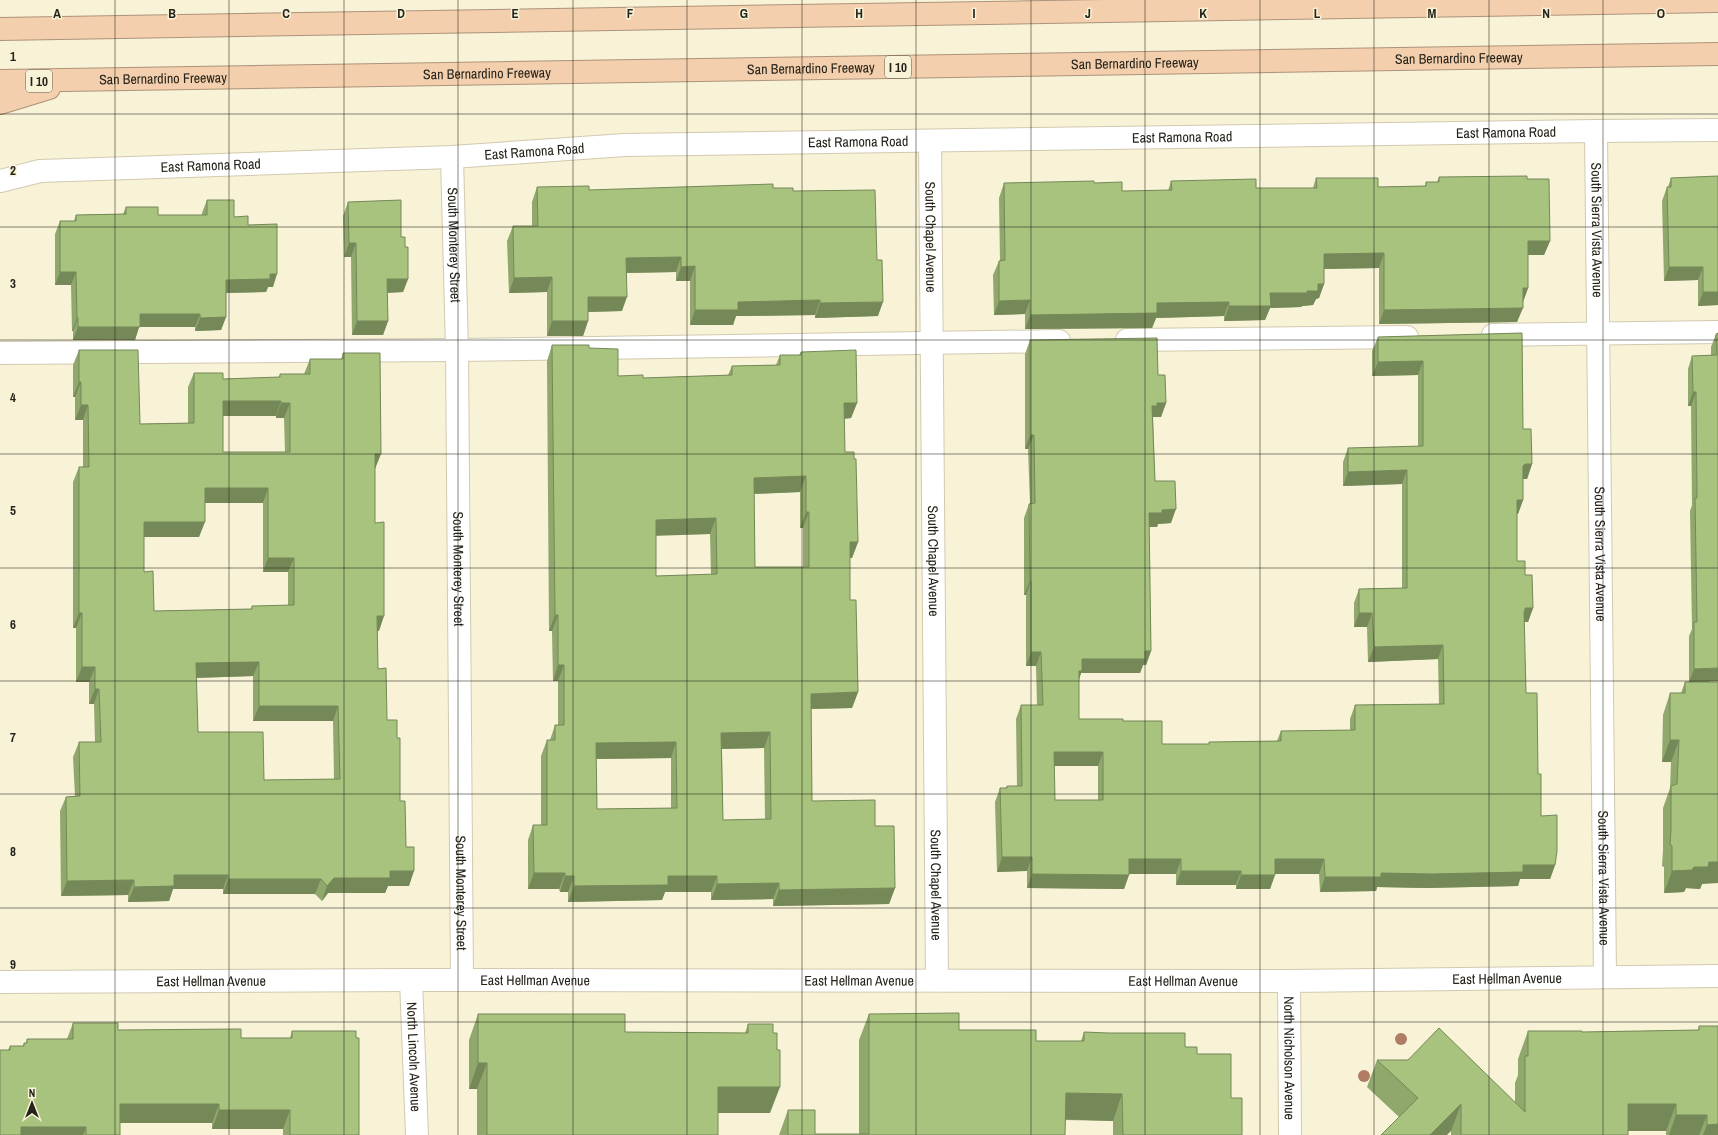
<svg xmlns="http://www.w3.org/2000/svg" width="1718" height="1135" font-family="'Archivo Narrow',sans-serif">
<style>
.lines{fill:none;stroke-linecap:round;stroke-linejoin:round}
.minor-casing{stroke:#d1cab0;stroke-width:24}
.highway-casing{stroke:#ac937a;stroke-width:24}
.minor{stroke:#fff;stroke-width:22}
.highway{stroke:#f4cfad;stroke-width:22}
.tree{fill:#b07c66}
.wall{fill:#90a86c;fill-rule:evenodd}
.shaded-wall{fill:#758858}
.building{fill:#a7c37e;stroke:#758858;fill-rule:evenodd}
.grid{fill:none;stroke:#26241a;stroke-width:1;stroke-opacity:0.55}
.labels{text-anchor:middle;stroke-width:3;stroke-linejoin:round;paint-order:stroke}
.shield{fill:#f8f2d7;stroke:#656253;stroke-width:1}
.shield-label{font-size:13px;font-weight:bold;fill:#26241a}
.street-label{font-size:14px;fill:#26241a;stroke:#f8f2d7}
.grid-label{font-size:13px;text-anchor:middle;font-weight:bold;fill:#26241a;stroke:#f8f2d7;stroke-width:3;stroke-linejoin:round;paint-order:stroke}
</style>
<rect width="100%" height="100%" fill="#f8f2d7"/>
<g class="lines">
<g class="minor-casing">
<g id="minor">
<path id="s1" d="M1596 131 1605 976"/>
<path id="s2" d="M930 141 937 980"/>
<path id="s3" d="M452 157 457 350 462 980"/>
<path id="s4" d="M0 181 40 171 452 157 625 145 1596 131 1718 130"/>
<path d="M1493 335 1718 332"/>
<path d="M1127 340 1407 337"/>
<path d="M0 353 457 350 1059 341"/>
<path id="s5" d="M411 980 417 1135"/>
<path id="s6" d="M1289 981 1290 1135"/>
<path id="s7" d="M0 982 411 980 1289 981 1718 976"/>
</g>
</g>
<g class="highway-casing">
<g id="highway">
<path d="M0 29 1718 1"/>
<path id="s8" d="M0 81 1718 54"/>
<path d="M0 103 49 88"/>
</g>
</g>
<use href="#minor" class="minor"/>
<use href="#highway" class="highway"/>
</g>
<g class="tree">
<circle cx="1401" cy="1039" r="6"/>
<circle cx="1364" cy="1076" r="6"/>
</g>
<path class="wall" d="M1718 176V305L1698 306V280L1664 281 1662 201 1667 187H1668L1671 178Z
M1439 177 1527 179 1550 241 1544 255H1528V288L1523 302 1517 322 1379 324V268L1324 269V284L1319 298 1316 299 1313 305 1302 306 1301 307 1270 308 1265 320 1224 321V316L1156 318 1152 328 1025 329V314L994 315 993 275 999 261H1000L999 198 1004 183H1094L1122 191H1168L1171 181 1256 188H1313L1316 178 1378 187 1425 186 1426 182H1437Z
M537 187 589 190 773 188 793 191 878 316 815 318V315L736 316 733 325H690V281H676V272L627 273 622 311 588 312V321L583 336H547V292L509 293 507 241 513 226H532V202Z
M207 200 234 217 248 225 273 287H268L266 292 226 293V317L221 330 195 331V327H139L135 340H73V331H72L71 285H55V234L60 221H74L76 215 123 214 126 207 158 215H202V213Z
M348 202 401 237 408 279 403 292 387 293 388 321 383 335H352L351 257H344L343 216Z
M1522 333 1523 429 1532 464 1527 479H1523V500L1518 514H1517V561L1525 575 1533 608 1528 622H1524L1526 693 1538 774 1541 816 1555 865 1550 879H1520L1518 886 1426 888 1377 887 1376 891 1320 892 1319 874H1275L1270 889H1236V885H1176V874H1129L1124 889 1027 888V871L997 872 995 802 1000 788H1006L1007 786H1017L1016 719 1021 705H1037L1036 666H1026V595H1024V518L1029 504 1030 503 1028 449H1025V354L1030 340 1158 375 1166 403 1161 417H1153V418L1155 481 1171 523 1158 524 1157 527H1149L1151 651 1146 665H1143L1140 673H1081L1079 680V719L1123 721 1162 744H1209V742L1277 741 1281 731 1350 730V719L1355 705 1439 704 1438 659 1368 662 1367 627H1354V603L1359 589 1402 588V484L1343 486V462L1348 448 1418 446V375L1372 376V351L1378 337ZM1054 766H1098V800H1055Z
M1718 333 1709 682 1702 884 1700 889 1686 888 1684 892 1664 893V867L1662 866 1663 850V808L1670 788 1671 762H1662L1663 715 1670 693H1681L1685 682H1689V636L1692 629 1690 511 1692 505 1691 406H1688V369L1692 356 1711 355V347L1716 334Z
M552 345 589 348 618 376 643 378 728 375 732 366 776 365 780 355H799L801 352 857 403 851 418 844 419 845 452 858 542 852 558H850V600L858 692 852 708 811 709 812 801 875 826 895 888 889 904 773 906V899L711 900V892H665L662 900 568 902V892H560L559 889H528V840L533 825H541V756L547 740H550L555 725H558V681H553L552 631H549L547 361ZM800 492V528H803V567H755L754 494ZM710 534 711 575 656 576V535ZM764 748 765 819 723 820 722 749ZM671 758V808L597 809 596 759Z
M79 350 140 424 188 423V387L194 373 223 379 279 377 280 374H304L310 359H341L343 353 375 469V523L379 631H377L378 669 387 720 397 738 400 801 406 847 409 886H388L385 893H328L322 901 315 894H223V889H173L169 901 128 902V895L61 896 60 811 66 797 75 796 73 757 79 742H95L94 704H89V682H76V628H73V482L79 467H83V420H75V397H73V365ZM223 416H276V418H284L285 452H223ZM205 503H263V572H288V606H252L251 609 154 611 144 572V537H199ZM253 676V721H333L334 779 264 780 198 732 196 678Z
M478 1014 625 1032 745 1033 748 1024 770 1113H718V1135H477V1089H469V1040Z
M869 1014 959 1030 1036 1041H1081L1084 1032 1185 1047 1197 1054 1231 1098 1242 1135H1113V1121L1065 1120V1135H779L788 1110 815 1134H859V1040Z
M73 1023 118 1030 241 1038H290L292 1031 359 1135H283V1129H212V1123H120V1135H0L8 1050 10 1046H23L24 1043H26L27 1039H67Z
M1699 1026 1718 1135H1666V1131H1628V1135H1451V1131L1399 1117 1367 1087 1377 1060 1515 1102V1083L1518 1075V1059L1528 1031 1582 1032 1698 1030Z"/>
<path class="shaded-wall" d="M1528 241H1550L1544 255H1523Z
M349 243H356L351 257H344Z
M1384 253 1379 268 1318 269 1324 254Z
M681 257 676 272 621 273 626 258Z
M695 266 690 281H676L681 267Z
M1669 267H1703L1698 280 1664 281Z
M60 272H76L71 285H55Z
M270 274H277L273 287H268L266 292 221 293 226 280Z
M552 277 547 292 509 293 514 278Z
M387 279H408L403 292 382 293Z
M1318 284H1324L1319 298 1316 299 1313 305 1302 306 1301 307 1270 308 1265 320 1224 321 1229 306 1270 293 1307 291Z
M1523 288H1528L1523 302Z
M1703 292H1718V305L1698 306Z
M588 297H627L622 311 583 312Z
M820 300 815 315 736 316 733 325H690L695 310 738 302Z
M1030 300 1025 314 994 315 999 301Z
M883 302 878 316 815 318 820 303Z
M1229 302 1224 316 1156 318 1152 328 1025 329 1030 315 1157 303Z
M1523 308 1517 322 1379 324 1384 310Z
M140 314H200L195 327H139L135 340H73L78 327Z
M226 317 221 330 195 331 200 318Z
M77 318H78L73 331H72Z
M357 321H388L383 335H352Z
M552 321H588L583 336H547Z
M1423 361 1418 375 1372 376 1378 362Z
M79 382H81L75 397H73Z
M1693 392H1696L1691 406H1688Z
M223 401H281L276 416H218Z
M281 403H290L284 418H276Z
M844 403H857L851 418 839 419Z
M1157 403H1166L1161 417H1153L1152 420V406Z
M81 405H88L83 420H75Z
M1030 435H1034L1028 449H1025Z
M375 454H381L375 469Z
M1525 464H1532L1527 479H1519L1523 466Z
M1407 470 1402 484 1343 486 1348 472Z
M806 476 800 492 748 494 754 478Z
M205 488H268L263 503H199Z
M1517 500H1523L1518 514H1512Z
M1176 509 1171 523 1158 524 1157 527H1144L1149 513 1162 510Z
M806 512H809L803 528H800Z
M716 518 710 534 651 536 656 520Z
M144 522H205L199 537H139Z
M850 542H858L852 558H844Z
M268 558H294L288 572H263Z
M1030 581H1031L1026 595H1024Z
M1525 608H1533L1528 622H1521L1520 625Z
M79 613H82L76 628H73Z
M1359 613H1372L1367 627H1354Z
M555 615H558L552 631H549Z
M377 616H384L379 631H371Z
M1443 645 1438 659 1368 662 1374 647Z
M1145 651H1151L1146 665H1143L1140 673H1081L1077 685H1074L1082 659Z
M1031 652H1041L1036 666H1026Z
M259 662 253 676 190 678 196 663Z
M558 665H564L558 681H553Z
M82 667H95L89 682H76Z
M1718 668V681L1689 682 1694 669Z
M95 689H99L94 704H89Z
M858 692 852 708 805 709 811 694Z
M259 706H338L333 721H253Z
M770 732 764 748 716 749 721 733Z
M1670 740H1679L1671 762H1662Z
M676 742 671 758 591 759 596 743Z
M1054 752H1103L1098 766H1049Z
M1002 857H1032L1027 871 997 872Z
M1129 859H1181L1176 874H1124Z
M1275 859H1324L1319 874H1270Z
M1709 862H1718V883L1702 884 1700 889 1686 888 1684 892 1664 893 1672 871 1694 867Z
M1523 865H1555L1550 879H1520L1518 886 1426 888 1377 887 1376 891 1320 892 1325 877 1381 873Z
M390 871H414L409 886H388L385 893H328L322 901 327 886 334 878Z
M1181 871H1241L1236 885H1176Z
M534 873H565L559 889H528Z
M1032 874 1129 875 1124 889 1027 888Z
M174 875H228L223 889H173L169 901 128 902 134 887Z
M1241 875H1275L1270 889H1236Z
M565 876H574L568 892H560Z
M668 876H717L711 892H665L662 900 568 902 574 886Z
M228 879H321L315 894H223Z
M134 880 128 895 61 896 67 881Z
M779 883 773 899 711 900 717 884Z
M895 888 889 904 773 906 779 890Z
M478 1063H487L477 1089H469Z
M718 1087H780L770 1113H708Z
M1066 1093 1122 1094 1113 1121 1056 1119Z
M120 1104H219L212 1123H113Z
M1461 1104 1451 1131 1447 1135H1430Z
M1628 1104H1676L1666 1131H1618Z
M219 1110H290L283 1129H212Z
M1676 1115H1707L1699 1135H1669Z
M1718 1124V1135H1703L1707 1125Z
M21 1127H86L83 1135H18Z"/>
<path class="building" d="M1527 176V179H1549L1550 241H1528V288H1523V308L1384 310V253L1324 254V284H1318V291H1307V293H1270L1271 306H1229V302L1157 303V313L1030 315V300L999 301V261L1005 260 1004 183 1094 181V183L1122 182V191L1172 190 1171 181 1256 179V188H1317L1316 178H1378V187L1426 186V182H1439V177Z
M1718 176V292H1703V267H1669L1667 187H1671V178Z
M773 184V188H793V191L875 190 877 260H882L883 302 820 303V300L738 302V310H695V266L681 267V257L626 258 627 297H588V321H552V277L514 278 513 226H538L537 187 589 186V190Z
M207 200H234V217L248 216V225L277 224V274H270V279L226 280V317L200 318V314H140V327H78V318H77L76 272H60V221H76V215L126 214V207H158V215H207Z
M401 200V237H405V247H408V279H387L388 321H357L356 243H349L348 202Z
M1522 333 1523 429H1531L1532 464H1525L1523 466V500H1517V561H1525V575H1532L1533 608H1525V611H1524L1526 693H1537L1538 774H1541V816L1557 815V851L1555 865H1523V872L1431 874 1381 873V877H1325L1324 859H1275V875H1241V871H1181V859H1129V875L1032 874V857H1002L1000 788H1007V786H1022L1021 705H1043L1041 652H1031V581H1030L1029 504 1035 503 1034 435H1030V340L1157 338 1158 375H1165L1166 403H1157V406H1152L1155 481H1175L1176 509 1162 510V513H1149L1151 651H1145V659H1082V671H1079V719H1123V721H1162V744H1209V742L1281 741V731L1355 730V705L1444 704 1443 645 1374 647 1372 613H1359V589L1407 588V470L1348 472V448L1423 446V361L1378 362V337ZM1054 752H1103V800H1055Z
M1718 333V668L1694 669V622H1697L1695 498H1697L1696 392H1693L1692 356 1717 355 1716 334Z
M552 345H589V348L618 349V376L643 375V378L732 375V366L780 365V355H801V352L856 350 857 403H844L845 452H854V459H856L858 542H850V600H856L858 692 811 694 812 801 875 800V826H894L895 888 779 890V883L717 884V876H668V885L574 886V876H565V873H534L533 825H547V740H555V725H564V665H558V615H555ZM806 476V512H809V567H755L754 478ZM716 518 717 574 656 576V520ZM770 732 771 819 723 820 721 733ZM676 742 677 808 597 809 596 743Z
M79 350H138L140 424 194 423V373H223V379L280 377V374H310V359H343V353H380L381 454H375V523L384 522V616H377L378 669 386 668 387 720H397V738H400V801H405L406 847H414V871H390V878H334L327 886 321 879H228V875H174V886L134 887V880L67 881 66 797 80 796 79 742H101L99 689H95V667H82V613H79V467H89L88 405H81V382H79ZM223 401H281V403H290V452H223ZM205 488H268V558H294V605L252 606V609L154 611 153 571 144 572V522H205ZM259 662V706H338L340 779 264 780 263 732H198L196 663Z
M1685 682H1718V862H1709L1708 867H1694L1692 870 1672 871V846L1670 844 1671 829V786L1677 784 1679 740H1670V693H1685Z
M959 1013V1030H1036V1041H1084V1032L1108 1033H1185V1047H1197V1054H1231V1098H1242V1135H1123L1122 1094 1066 1093 1065 1135H788V1110H815V1134H869V1014Z
M478 1014H625V1032L748 1033V1024H773V1033H777V1050H780V1087H718V1135H487V1063H478Z
M73 1023H118V1030L241 1029V1038H292V1031H356V1038H359V1135H290V1110H219V1104H120V1135H86V1127H21V1135H0V1050H10V1046H24V1043H27V1039H73Z
M1699 1026H1718V1124L1707 1125V1115H1676V1104H1628V1135H1461V1104L1430 1135H1381L1418 1098 1377 1060H1408L1439 1028 1525 1112V1056H1528V1031H1582V1032L1699 1030Z"/>
<path class="grid" d="M115 0V1135M229 0V1135M344 0V1135M458 0V1135M573 0V1135M687 0V1135M802 0V1135M916 0V1135M1031 0V1135M1145 0V1135M1260 0V1135M1374 0V1135M1489 0V1135M1603 0V1135M0 114H1718M0 227H1718M0 340H1718M0 454H1718M0 568H1718M0 681H1718M0 794H1718M0 908H1718M0 1022H1718"/>
<g class="labels">
<g class="shield">
<rect x="885" y="56" width="26" height="22" rx="3"/>
<rect x="26" y="70" width="26" height="22" rx="3"/>
</g>
<g class="shield-label">
<text x="898" y="72">I 10</text>
<text x="39" y="86">I 10</text>
</g>
<g class="street-label">
<text dy="5" stroke="none"><textPath href="#s8" startOffset="1459">San Bernardino Freeway</textPath></text>
<text dy="5" stroke="none"><textPath href="#s8" startOffset="1135">San Bernardino Freeway</textPath></text>
<text dy="5" stroke="none"><textPath href="#s8" startOffset="811">San Bernardino Freeway</textPath></text>
<text dy="5" stroke="none"><textPath href="#s8" startOffset="487">San Bernardino Freeway</textPath></text>
<text dy="5" stroke="none"><textPath href="#s8" startOffset="163">San Bernardino Freeway</textPath></text>
<text dy="5" stroke="none"><textPath href="#s4" startOffset="1508">East Ramona Road</textPath></text>
<text dy="5" stroke="none"><textPath href="#s4" startOffset="1184">East Ramona Road</textPath></text>
<text dy="5" stroke="none"><textPath href="#s4" startOffset="860">East Ramona Road</textPath></text>
<text dy="5" stroke="none"><textPath href="#s4" startOffset="536">East Ramona Road</textPath></text>
<text dy="5" stroke="none"><textPath href="#s4" startOffset="212">East Ramona Road</textPath></text>
<text dy="5" stroke="none"><textPath href="#s1" startOffset="99">South Sierra Vista Avenue</textPath></text>
<text dy="5" stroke="none"><textPath href="#s2" startOffset="96">South Chapel Avenue</textPath></text>
<text dy="5" stroke="none"><textPath href="#s3" startOffset="88">South Monterey Street</textPath></text>
<text dy="5" stroke="none"><textPath href="#s1" startOffset="423">South Sierra Vista Avenue</textPath></text>
<text dy="5" stroke="none"><textPath href="#s2" startOffset="420">South Chapel Avenue</textPath></text>
<text dy="5" stroke="none"><textPath href="#s3" startOffset="412">South Monterey Street</textPath></text>
<text dy="5" stroke="none"><textPath href="#s1" startOffset="747">South Sierra Vista Avenue</textPath></text>
<text dy="5" stroke="none"><textPath href="#s2" startOffset="744">South Chapel Avenue</textPath></text>
<text dy="5" stroke="none"><textPath href="#s3" startOffset="736">South Monterey Street</textPath></text>
<text dy="5" stroke="none"><textPath href="#s7" startOffset="1507">East Hellman Avenue</textPath></text>
<text dy="5" stroke="none"><textPath href="#s7" startOffset="535">East Hellman Avenue</textPath></text>
<text dy="5" stroke="none"><textPath href="#s7" startOffset="859">East Hellman Avenue</textPath></text>
<text dy="5" stroke="none"><textPath href="#s7" startOffset="211">East Hellman Avenue</textPath></text>
<text dy="5" stroke="none"><textPath href="#s7" startOffset="1183">East Hellman Avenue</textPath></text>
<text dy="5" stroke="none"><textPath href="#s5" startOffset="77">North Lincoln Avenue</textPath></text>
<text dy="5" stroke="none"><textPath href="#s6" startOffset="77">North Nicholson Avenue</textPath></text>
</g>
</g>
<g class="grid-label">
<text x="57" y="18">A</text>
<text x="172" y="18">B</text>
<text x="286" y="18">C</text>
<text x="401" y="18">D</text>
<text x="515" y="18">E</text>
<text x="630" y="18">F</text>
<text x="744" y="18">G</text>
<text x="859" y="18">H</text>
<text x="974" y="18">I</text>
<text x="1088" y="18">J</text>
<text x="1203" y="18">K</text>
<text x="1317" y="18">L</text>
<text x="1432" y="18">M</text>
<text x="1546" y="18">N</text>
<text x="1661" y="18">O</text>
<text x="13" y="61">1</text>
<text x="13" y="175">2</text>
<text x="13" y="288">3</text>
<text x="13" y="402">4</text>
<text x="13" y="515">5</text>
<text x="13" y="629">6</text>
<text x="13" y="742">7</text>
<text x="13" y="856">8</text>
<text x="13" y="969">9</text>
</g>
<g transform="translate(32 1103)" stroke="#f8f2d7" stroke-width="3" paint-order="stroke">
<path d="M0-3L7 15L0 10L-7 15Z" fill="#26241a"/>
<text y="-6" font-size="11" font-weight="bold" text-anchor="middle" fill="#26241a">N</text>
</g>
</svg>
